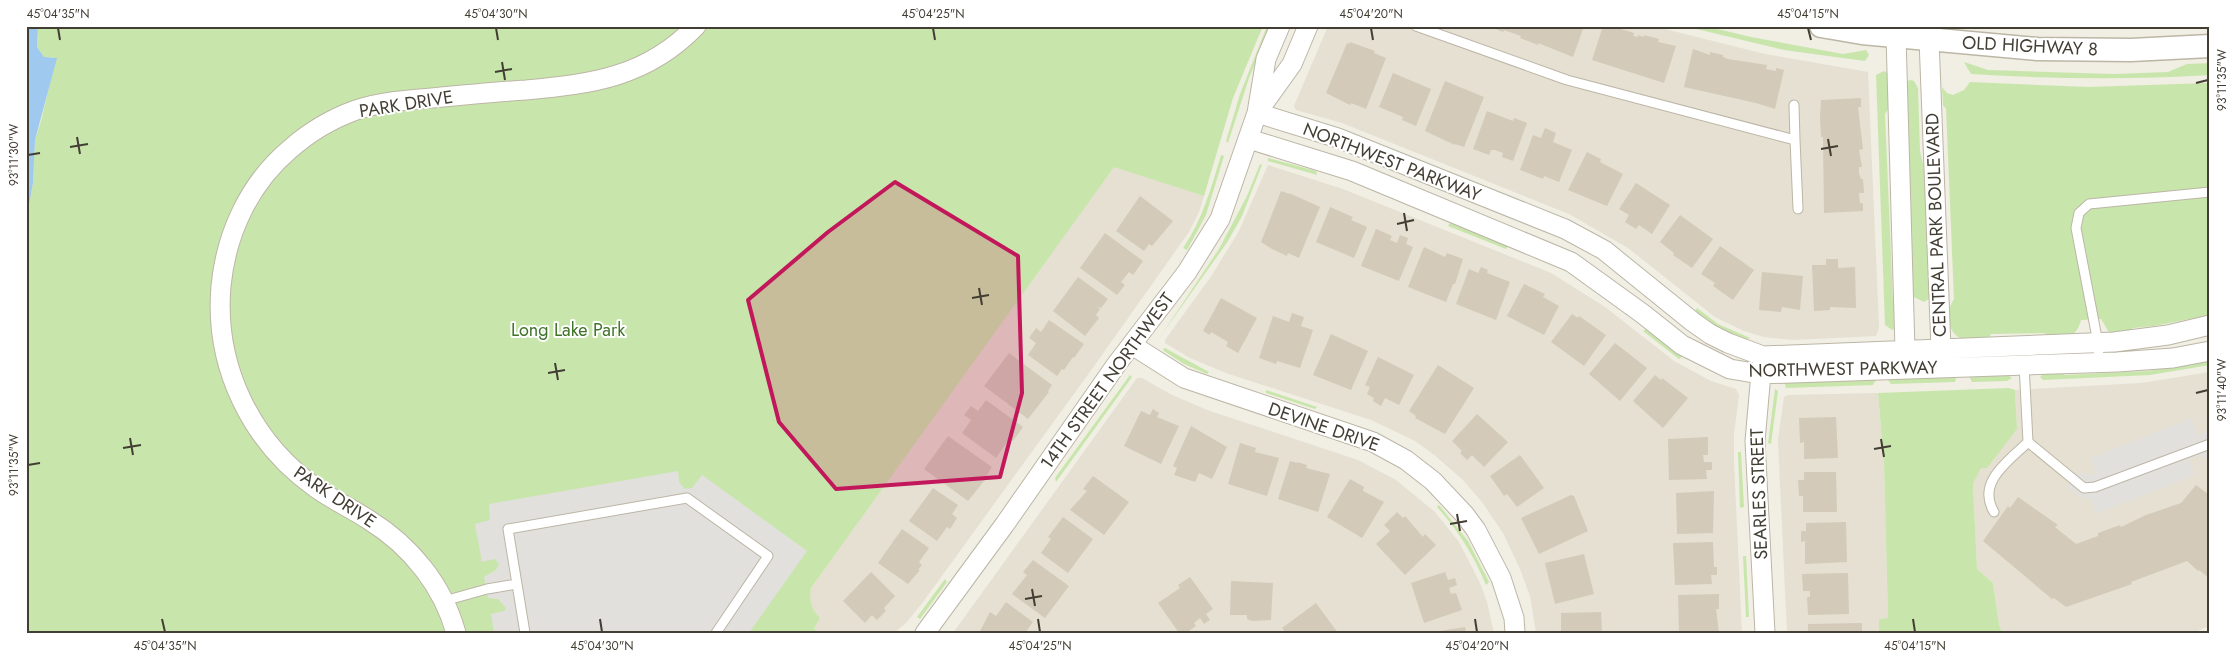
<svg xmlns="http://www.w3.org/2000/svg" width="2236" height="659" font-family="Jost,sans-serif">
<style>
.residential{fill:#e5e0d1}
.green{fill:#c8e6ac}
.parking{fill:#e2e0dc}
.water{fill:#9fc9ee}
.building{fill:#d3cab9}
.lines{fill:none;stroke-linecap:round;stroke-linejoin:round}
.service-casing{stroke:#bcb6a6;stroke-width:11}
.minor-casing{stroke:#bcb6a6;stroke-width:21}
.tertiary-casing{stroke:#bcb6a6;stroke-width:25}
.service{stroke:#fff;stroke-width:9}
.minor{stroke:#fff;stroke-width:19}
.tertiary{stroke:#fff;stroke-width:22}
.marked{fill:#c2185b;fill-opacity:0.2;stroke:#c2185b;stroke-width:4;stroke-linejoin:round}
.ticks{fill:none;stroke:#433e34;stroke-width:2}
.labels{text-anchor:middle;stroke-width:4;stroke-linejoin:round;paint-order:stroke}
.street-label{font-size:18px;fill:#433e34;stroke:#fff}
.park-label{font-size:18px;fill:#407329;stroke:#fff}
.neatline{fill:none;stroke:#433e34;stroke-width:2}
.ticks-label{font-size:12px;text-anchor:middle;fill:#433e34}
</style>
<rect width="100%" height="100%" fill="#f1eee3"/>
<path class="residential" d="M1328 26H1653L1765 54 1868 72 1879 327 1876 336 1793 340 1764 337 1744 331 1715 317 1628 248 1569 214 1342 123 1296 110 1294 106Z
M1268 165 1343 189 1551 273 1605 307 1674 361 1711 381 1736 389 1739 395 1734 434V462L1742 633H1536L1530 596 1520 569 1503 533 1482 502 1462 479 1433 454 1415 441 1371 420 1226 373 1190 358 1165 343V340L1212 275 1239 231Z
M1114 166 1204 196 1199 212 1189 232 1092 369 923 602 906 623 894 633H820L814 629 820 618 812 609 809 599 811 588Z
M2210 372V626L2192 633H2002L1999 624 1993 583 1977 569 1973 484 1981 468 2017 429 2015 390 2141 383Z
M1137 378H1142L1170 394 1207 410 1358 460 1396 480 1435 512 1459 542 1480 583 1487 602 1494 633H953Z
M1878 393 1884 465 1888 618 1879 619V633H1787L1778 440 1784 397 1787 395Z"/>
<path class="green" d="M38 26H1263L1233 98 1204 196 1114 167 811 588C809 601 811 608 820 618L814 629 820 633H26V222L33 183 35 140 41 121 56 58 44 57 37 47Z
M1267 26H1271L1249 78 1228 143 1226 141 1240 94Z
M1684 26H1705L1751 37 1843 54 1866 50 1869 55 1865 61 1784 50Z
M1964 62 1988 70 2114 74 2168 72 2187 64 2210 63V75C2130 80 2051 79 1971 74Z
M1884 71 1889 74 1890 106 1885 114 1893 302 1896 305 1898 326 1892 330 1885 325 1876 75Z
M1911 80 1914 81 1918 88 1920 151 1929 191 1932 297 1924 302 1914 297 1912 291 1906 81Z
M1970 82 2088 87 2207 83 2210 136V315L2154 326 2133 328 2128 333 2110 334 2101 319 2081 320C2076 339 2067 336 2050 338L2044 333 1991 334 1988 339C1980 339 1967 341 1960 338 1946 331 1946 310 1954 299L1946 109 1943 105 1942 87 1947 93 1953 95 1964 90Z
M1221 155 1224 156 1206 215 1187 250 1183 248C1203 219 1211 188 1221 155Z
M1268 158 1316 171 1317 175 1268 161Z
M1260 164 1262 165 1242 216 1228 241 1160 337 1219 249 1247 196Z
M1450 223 1508 246 1506 249 1448 226Z
M1697 308 1718 324 1750 338 1746 340 1716 326 1695 311Z
M1646 329 1682 357 1679 359 1643 331Z
M1165 348 1209 372 1207 374 1184 364 1164 351 1163 349Z
M2210 360V365L2150 375 2043 380 2040 377 2043 374 2061 373 2065 375 2147 371Z
M1968 374 2008 375 2012 378 2007 381 1972 382Z
M1130 375 1132 377 1056 482 1055 478Z
M1886 377H1956L1955 382 1891 384Z
M1877 378 1873 385 1786 388 1784 381Z
M2009 388 2015 390 2017 429 1987 468H1981L1973 484 1977 569 1993 583 1999 624 2002 633H1879V619L1888 618 1884 465 1878 393Z
M1775 389 1778 391 1771 444 1768 443Z
M1266 390 1317 407 1315 409 1266 393Z
M1738 452H1741L1744 507 1740 508Z
M1439 505 1468 541 1489 582 1486 585C1474 556 1458 530 1437 507Z
M1743 556H1746L1749 617H1746Z
M945 579 947 582 920 619 917 617Z"/>
<path class="parking" d="M2191 418 2197 435 2210 430V461L2200 456 2191 458 2190 461 2195 475 2096 514 2090 499 2080 497 2066 487 2080 472 2092 475 2095 474 2091 458Z
M678 471 679 482 685 489 692 488 702 475 807 551 749 633H494L491 614 504 611 506 608 498 599 488 598 484 577 496 570 499 564 495 559 482 562 475 524 490 520 489 504Z"/>
<path class="water" d="M26 26H38L37 47 44 57 57 58 35 140 33 183 26 222Z"/>
<path class="building" d="M1489 26H1584L1573 57 1538 43V45L1520 38 1521 36 1504 30 1503 32Z
M1603 26H1611L1634 33 1633 36 1638 37V35L1644 37V35L1659 39 1658 42 1676 46 1664 83 1592 60Z
M1350 42 1375 51 1374 53 1386 58 1366 109 1351 103 1350 105 1326 93 1347 43 1349 44Z
M1693 49 1710 55V52L1723 55V57L1728 59 1767 65 1766 69 1776 71V68L1784 70 1775 109 1756 103 1684 87Z
M1393 73 1431 89 1416 126 1402 120 1403 117 1379 107Z
M1445 81 1484 97 1464 147 1455 144V145L1425 131Z
M1861 98V107H1858L1863 149 1859 150 1862 167H1859V173L1861 179H1863L1864 193H1859L1860 203H1863V211L1824 213 1823 137H1821L1820 118 1821 100Z
M1487 111 1513 121 1514 118 1527 123 1513 161 1502 157 1503 153 1495 150H1491L1489 155 1473 149Z
M1545 128 1556 133 1553 142 1572 150 1559 182 1544 176 1543 179 1520 170 1533 135 1541 138Z
M1587 152 1601 159 1600 162 1623 174 1607 206 1568 190Z
M1636 183 1670 205 1652 234 1639 225 1636 229 1625 222 1629 215 1619 209Z
M1281 191 1289 194V193L1320 207 1299 258 1288 253 1287 256 1272 249 1261 242Z
M1140 196 1173 221 1152 246 1149 244 1144 251 1116 231Z
M1330 207 1353 217 1351 220 1367 227 1354 258 1316 242Z
M1680 215 1713 239 1692 268 1673 255 1674 253 1660 242Z
M1376 229 1392 236 1390 240 1397 243 1400 235 1408 238 1406 244 1413 247 1399 281 1361 266Z
M1105 233 1143 261 1133 275 1129 272 1121 282 1125 285 1117 295 1080 268Z
M1720 246 1754 270 1733 300 1713 286 1715 283 1701 274Z
M1424 247 1445 257 1447 253 1463 259 1455 284H1453L1446 302 1408 287Z
M1826 259H1838V268L1855 267 1856 308 1830 307V310L1814 311 1812 265H1826Z
M1481 267 1488 270 1487 273 1510 282 1496 320 1456 304 1469 269 1478 273Z
M1762 272 1803 276 1800 310 1782 307 1781 312 1759 310Z
M1078 277 1108 299 1101 308 1097 307 1100 309 1096 315 1099 318 1085 336 1053 311Z
M1524 284 1545 294 1543 297 1559 306 1544 335 1507 316Z
M1221 298 1257 318 1238 353 1226 346 1228 342 1211 332 1210 335 1203 331Z
M1292 313 1304 317 1301 326 1313 330 1300 368 1277 361 1276 364 1259 358 1273 316 1289 322Z
M1572 314 1578 318 1579 316 1606 335 1584 366 1551 342Z
M1049 320 1084 344 1074 358 1073 357 1064 370 1062 369 1057 376 1028 355 1036 343 1029 338 1036 328 1041 332Z
M1331 334 1368 351 1351 390 1313 375Z
M1615 343 1647 368 1620 401 1589 374Z
M1009 353 1052 385 1048 391 1049 392 1028 419 984 386Z
M1378 357 1414 375 1399 405 1385 398 1381 406 1373 401 1374 398 1367 394 1370 387 1365 385Z
M1438 365 1474 388 1445 434 1415 418 1416 416 1409 411Z
M1655 375 1661 380 1662 378 1688 398 1663 428 1633 401Z
M986 400 1023 427 1013 441 1010 438 996 458 962 433 971 420 964 415 971 406 978 411Z
M1153 409 1159 413 1157 417 1179 426 1161 464 1124 446 1141 411 1150 415Z
M1477 414 1508 442 1484 467 1472 455 1467 460 1460 453 1462 451 1452 441Z
M1836 417 1838 458 1804 459V442L1800 443 1799 418Z
M1191 426 1227 447 1212 479 1199 473 1195 482 1174 475 1177 468 1173 466Z
M948 436 992 467 987 475 988 476 968 501 924 469Z
M1708 437V455H1703L1704 462H1712V470H1706L1707 479 1669 480 1668 439Z
M1240 443 1256 448 1255 452 1279 458 1267 496 1228 484Z
M1520 455 1544 488 1517 507 1507 494 1504 496 1490 476Z
M1290 461 1297 463V462L1307 465 1306 468 1330 474 1318 512 1278 499Z
M1804 472H1836L1837 512H1803V496H1799L1798 480H1804Z
M1093 476 1129 502 1104 535 1070 510 1087 491 1083 489Z
M1350 479 1364 487 1363 491 1384 502 1362 538 1327 517Z
M2196 485 2208 494 2210 492V579L2199 570 2198 571 2187 561 2131 582 2132 584 2066 607 2054 598 2052 599 1983 541 2008 506 2010 508 2018 497 2058 525 2055 527 2076 544 2098 536V533L2120 525 2121 527 2146 515 2181 503Z
M933 488 958 505 952 514 957 518 950 529 947 527 937 541 909 521Z
M1714 491 1713 533 1677 534 1676 493Z
M1571 495 1574 496 1588 531 1539 554 1521 518Z
M1397 512 1403 518 1405 516 1423 537 1425 534 1436 545 1405 575 1376 544 1390 531 1384 525Z
M1063 517 1093 539 1068 573 1041 553 1051 539 1048 537Z
M1846 522 1847 562 1805 564V541L1801 542V531H1806V523Z
M902 529 929 548 919 562 922 565 918 570H920L908 584 878 563Z
M1713 542 1714 567H1717V575H1711L1712 584 1675 585 1673 543Z
M1584 554 1594 594 1555 604 1545 563Z
M1033 560 1069 586 1045 618 1012 594 1027 575 1023 572Z
M871 572 895 596 884 608 886 611 877 620 872 615 865 623 843 601Z
M1445 572 1448 580 1455 578 1457 585 1449 588 1451 594 1456 593 1462 610 1424 623 1411 583Z
M1848 573 1849 614 1808 615 1807 597H1810V591H1803L1802 574Z
M1190 577 1213 609 1206 614 1210 620 1204 624 1200 618 1194 623 1196 626 1186 633H1179L1158 603 1180 588 1178 585Z
M1231 581 1273 583 1271 620 1252 621 1247 619V615H1230Z
M1719 594V609H1716L1719 633H1679L1678 595Z
M1006 602 1033 622 1025 633H979L990 612 996 616Z
M1316 603 1338 633H1286L1282 628Z
M1601 612 1602 633 1561 631V613Z
M1862 623V633H1808V624Z
M1465 627 1466 633H1434V632Z"/>
<g class="lines">
<g class="service-casing">
<path id="service" d="M1416 26 1567 80 1795 140 1798 209
M1794 105 1795 140
M2099 363 2098 343 2076 228 2079 213 2089 204 2210 192
M2024 364 2028 442 2084 488 2095 487 2210 444
M1994 512C1976 482 2009 461 2028 442
M444 601 487 589 517 584
M525 633 508 529 687 498 768 556 716 633"/>
</g>
<g class="minor-casing">
<path id="minor" d="M1901 26 1896 36 1905 350 1913 358
M1921 26 1929 39 1941 349 1934 357
M1259 110 1292 64 1308 26
M1257 113 1338 138 1565 229 1604 250 1693 322 1710 334 1728 343 1763 356 2114 342 2168 335 2210 325
M1249 139 1352 171 1571 262 1643 314 1682 345 1730 369 1760 374 2117 362 2173 358 2210 351
M1132 345 1184 378 1373 442 1406 460 1433 481 1465 515 1476 530 1501 578 1514 618 1515 633
M1762 362 1755 441 1765 633
M456 633C443 586 411 546 369 520 352 509 333 500 316 488 251 442 214 366 221 286 226 234 249 184 289 150 308 133 331 119 356 110 380 102 406 100 432 98 463 95 495 92 526 90 592 84 647 77 696 26
M925 633 1005 524 1116 365 1187 272 1220 219 1257 113 1266 59 1280 26"/>
</g>
<g class="tertiary-casing">
<path id="tertiary" d="M1821 26 1862 33 2037 49 2131 50 2210 46"/>
</g>
<use href="#service" class="service"/>
<use href="#minor" class="minor"/>
<use href="#tertiary" class="tertiary"/>
</g>
<path class="marked" d="M895 182 1018 256 1022 393 1000 477 836 489 779 422 748 300 828 232Z"/>
<path class="ticks" d="M58 28 60 40M496 28 498 40M933 28 935 40M1371 28 1373 40M1808 28 1811 40M502 62 505 80M495 72 512 69M2196 83 2208 80M77 137 80 154M1828 139 1831 156M70 147 88 144M1821 149 1838 146M28 155 40 153M1404 213 1407 231M1397 224 1414 220M979 288 982 305M972 298 989 295M555 363 558 380M548 373 565 370M2196 393 2208 390M130 438 133 455M1881 439 1884 457M123 448 141 445M1874 449 1891 446M28 465 40 463M1457 514 1460 531M1450 524 1467 521M1032 589 1035 606M1025 599 1042 596M162 619 165 632M600 619 602 632M1038 619 1040 632M1475 619 1477 632M1913 619 1915 632"/>
<g class="labels">
<g class="street-label">
<text transform="translate(2030 46) rotate(3)" y="6">OLD HIGHWAY 8</text>
<text transform="translate(406 104) rotate(-9)" y="6">PARK DRIVE</text>
<text transform="translate(1392 162) rotate(21)" y="6">NORTHWEST PARKWAY</text>
<text transform="translate(1936 225) rotate(-92)" y="6">CENTRAL PARK BOULEVARD</text>
<text transform="translate(1843 369) rotate(-1)" y="6">NORTHWEST PARKWAY</text>
<text transform="translate(1107 381) rotate(-54)" y="6">14TH STREET NORTHWEST</text>
<text transform="translate(1324 427) rotate(19)" y="6">DEVINE DRIVE</text>
<text transform="translate(1759 494) rotate(-92)" y="6">SEARLES STREET</text>
<text transform="translate(335 497) rotate(34)" y="6">PARK DRIVE</text>
</g>
<g class="park-label">
<text x="568" y="336">Long Lake Park</text>
</g>
</g>
<rect width="2236" height="659" fill="none" stroke="#ffffff" stroke-width="55"/>
<rect x="28" y="28" width="2180" height="604" class="neatline"/>
<g class="ticks-label">
<text x="58" y="18">45°04'35"N</text>
<text x="496" y="18">45°04'30"N</text>
<text x="933" y="18">45°04'25"N</text>
<text x="1371" y="18">45°04'20"N</text>
<text x="1808" y="18">45°04'15"N</text>
<text transform="translate(2222 80) rotate(-90)" y="4">93°11'35"W</text>
<text transform="translate(14 155) rotate(-90)" y="4">93°11'30"W</text>
<text transform="translate(2222 390) rotate(-90)" y="4">93°11'40"W</text>
<text transform="translate(14 465) rotate(-90)" y="4">93°11'35"W</text>
<text x="165" y="650">45°04'35"N</text>
<text x="602" y="650">45°04'30"N</text>
<text x="1040" y="650">45°04'25"N</text>
<text x="1477" y="650">45°04'20"N</text>
<text x="1915" y="650">45°04'15"N</text>
</g>
</svg>
